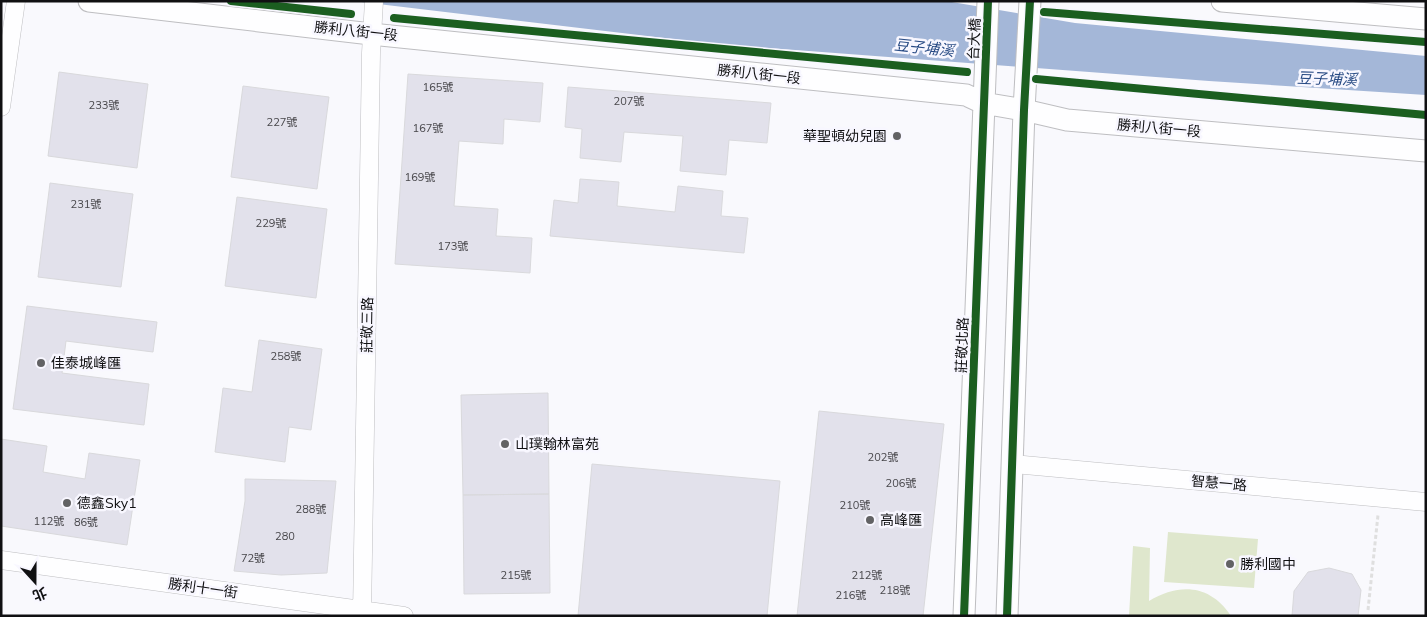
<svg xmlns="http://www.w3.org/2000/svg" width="1427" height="617" font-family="Mulish,'Noto Sans TC',sans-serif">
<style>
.green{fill:#dfe7cd}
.water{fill:#a4b7d8}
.building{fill:#e2e1eb;stroke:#d9d9dc}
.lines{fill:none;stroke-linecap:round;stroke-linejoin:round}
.minor-casing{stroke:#bebec1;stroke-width:19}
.tertiary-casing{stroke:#bebec1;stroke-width:23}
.path{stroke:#dfdfdf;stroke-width:3;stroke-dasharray:4 2.5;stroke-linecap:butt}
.minor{stroke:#fefeff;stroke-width:18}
.tertiary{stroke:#fefeff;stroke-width:21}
.cycleway-casing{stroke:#f8f7ff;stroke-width:11}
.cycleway{stroke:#1b5e20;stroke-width:8}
.poi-dot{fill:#626264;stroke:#f8f7ff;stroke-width:2}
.labels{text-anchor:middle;stroke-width:5;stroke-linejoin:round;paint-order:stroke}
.number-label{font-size:11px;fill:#47464a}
.street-label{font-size:14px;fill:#101012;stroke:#f8f7ff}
.poi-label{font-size:14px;fill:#101012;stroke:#f8f7ff;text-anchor:start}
.water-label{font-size:15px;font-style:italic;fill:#284b84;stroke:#f8f7ff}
</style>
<rect width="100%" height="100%" fill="#f9f9fd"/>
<path class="green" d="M1168 532 1258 539 1254 588 1164 582Z
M1133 546 1150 548 1149 601C1179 583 1210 584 1231 616H1129Z"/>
<path class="water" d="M353 1H946L1075 23 1426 56V95L1209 81 715 44Z"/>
<path class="building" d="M59 72 148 84 137 168 48 156Z
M408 74 543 83 540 122 504 119 503 144 459 141 454 206 498 209 496 236 532 238 530 273 395 264Z
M243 86 329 97 317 189 231 177Z
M568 87 771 103 767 143 729 140 726 175 680 171 683 136 624 132 621 162 580 158 582 129 565 127Z
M580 179 619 182 617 206 675 212 678 186 723 191 721 216 748 218 744 253 550 236 554 200 578 203Z
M50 183 133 194 121 287 38 277Z
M237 197 327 209 316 298 225 286Z
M27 306 157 322 153 352 66 341 62 373 149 384 144 425 13 409Z
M259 340 322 349 311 430 289 427 285 462 215 452 223 388 252 392Z
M548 393 549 494 463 495 461 395Z
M819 411 944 424 923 616H797Z
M1 439 47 446 43 472 85 479 89 453 140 460 127 545 1 526Z
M592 464 780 481 767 616H578Z
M245 479 336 481 327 573 281 575 234 571 245 501Z
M549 494 550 593 464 594 463 495Z
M1329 568 1352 574 1361 590 1358 616H1292L1294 591 1308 572Z"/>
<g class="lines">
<g class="minor-casing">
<path id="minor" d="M1 107 16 1
M1013 464 1426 502
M1 560 404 616
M362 616 371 53 374 1"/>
</g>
<g class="tertiary-casing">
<path id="tertiary" d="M89 1 371 34 966 95 983 103 1024 110 1067 120 1426 151
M1222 1 1426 19
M964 616 988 1
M1007 616 1024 110 1030 1"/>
</g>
<path class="path" d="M1368 610 1378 515"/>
<use href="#minor" class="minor"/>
<use href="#tertiary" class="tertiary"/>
<g class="cycleway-casing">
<path id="cycleway" d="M231 1 351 14
M1044 12 1426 42
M394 18 967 72
M1036 79 1426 115
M964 616 988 1
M1007 616 1024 110 1030 1"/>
</g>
<use href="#cycleway" class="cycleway"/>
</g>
<g class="poi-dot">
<circle cx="897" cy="136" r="5"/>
<circle cx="41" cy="363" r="5"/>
<circle cx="505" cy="444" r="5"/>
<circle cx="67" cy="503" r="5"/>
<circle cx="870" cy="520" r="5"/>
<circle cx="1230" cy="564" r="5"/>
</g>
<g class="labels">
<g class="number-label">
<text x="438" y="91">165號</text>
<text x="629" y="105">207號</text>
<text x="104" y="109">233號</text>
<text x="282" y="126">227號</text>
<text x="428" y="132">167號</text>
<text x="420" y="181">169號</text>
<text x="86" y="208">231號</text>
<text x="271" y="227">229號</text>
<text x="453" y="250">173號</text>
<text x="286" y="360">258號</text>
<text x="883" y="461">202號</text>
<text x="901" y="487">206號</text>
<text x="855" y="509">210號</text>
<text x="311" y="513">288號</text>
<text x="49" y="525">112號</text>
<text x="86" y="526">86號</text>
<text x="285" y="540">280</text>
<text x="253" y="562">72號</text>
<text x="516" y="579">215號</text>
<text x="867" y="579">212號</text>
<text x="895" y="594">218號</text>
<text x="851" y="599">216號</text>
</g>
<g class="street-label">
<text transform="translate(356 31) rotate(6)" y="5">勝利八街一段</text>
<text transform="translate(974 39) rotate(-87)" y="5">台大橋</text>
<text transform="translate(759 74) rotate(6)" y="5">勝利八街一段</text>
<text transform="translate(1159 128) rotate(5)" y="5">勝利八街一段</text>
<text transform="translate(367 325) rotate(-89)" y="5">莊敬三路</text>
<text transform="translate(962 345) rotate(-88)" y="5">莊敬北路</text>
<text transform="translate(1219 483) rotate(5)" y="5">智慧一路</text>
<text transform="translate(203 588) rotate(8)" y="5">勝利十一街</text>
</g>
<g class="poi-label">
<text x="887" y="141" text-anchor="end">華聖頓幼兒園</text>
<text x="51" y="368">佳泰城峰匯</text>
<text x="515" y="449">山璞翰林富苑</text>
<text x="77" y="508">德鑫Sky1</text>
<text x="880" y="525">高峰匯</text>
<text x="1240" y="569">勝利國中</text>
</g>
<g class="water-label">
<text transform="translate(924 48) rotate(6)" y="5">豆子埔溪</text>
<text transform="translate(1327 79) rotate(2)" y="5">豆子埔溪</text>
</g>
</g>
<rect width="1427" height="617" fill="none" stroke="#101012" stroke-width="5"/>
<g transform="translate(35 582) rotate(159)" stroke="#f8f7ff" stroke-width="4" paint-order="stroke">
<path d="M0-4L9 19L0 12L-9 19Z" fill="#101012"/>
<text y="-8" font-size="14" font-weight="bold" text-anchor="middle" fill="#101012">北</text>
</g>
</svg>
